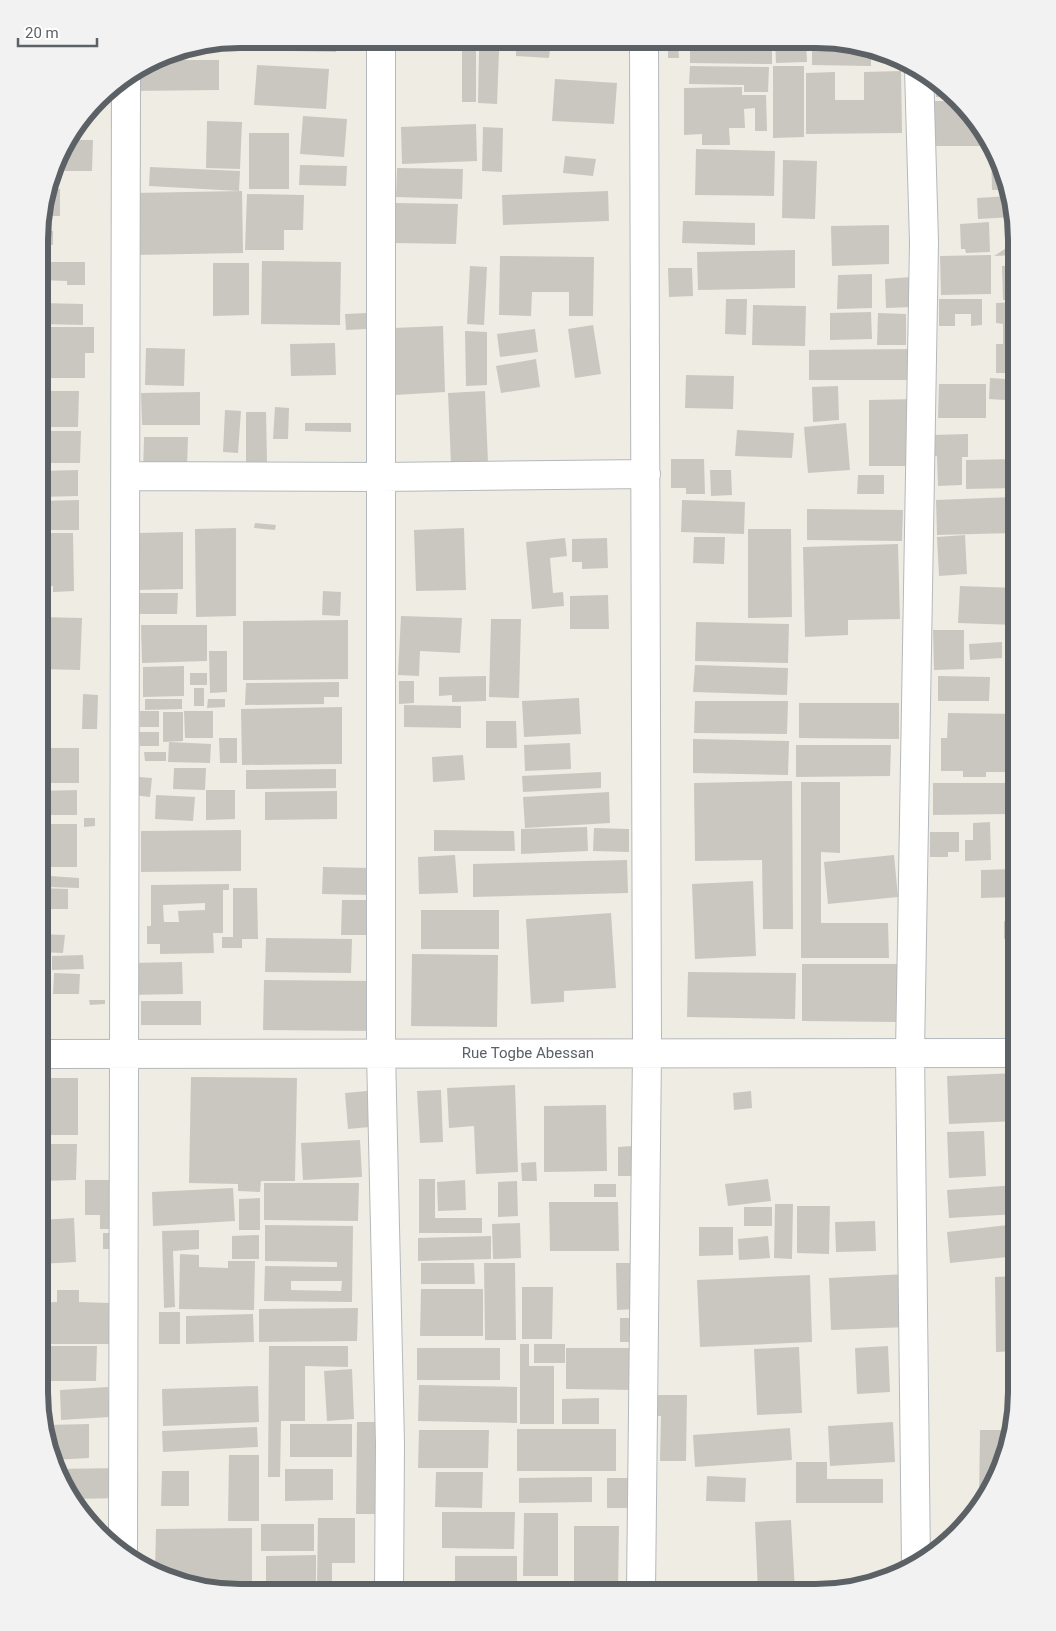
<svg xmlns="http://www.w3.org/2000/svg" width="1056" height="1631" font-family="Roboto,sans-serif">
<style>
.building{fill:#cac7c1;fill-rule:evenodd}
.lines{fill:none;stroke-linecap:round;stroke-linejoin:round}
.minor-casing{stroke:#b5b8bc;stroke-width:30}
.minor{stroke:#fff;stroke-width:28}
.labels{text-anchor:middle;stroke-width:4;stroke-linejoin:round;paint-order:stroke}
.street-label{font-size:15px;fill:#5c6166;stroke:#fff}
.rim{fill:none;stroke:#5c6166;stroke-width:6}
</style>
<rect width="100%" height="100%" fill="#efece4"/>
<path class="building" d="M246 39H283V50H246Z
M291 39H337L336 52 291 51Z
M428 39H449V41L428 42Z
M516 40H551L549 58 516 56Z
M661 40H678L679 58H668V49H661Z
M690 40H772V64L690 63Z
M775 40H806L807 62 776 63Z
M812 40 843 41 871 48V66L812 65Z
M462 51H476V102H462Z
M479 51H499L497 104 478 103Z
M154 60H219V90L130 91V74Z
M257 65 329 69 326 109 254 105Z
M690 66 769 67 768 92H744V85L689 84Z
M773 66H804V137L773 138Z
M901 71 902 133 806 134V73L835 72V100H864V72Z
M935 78 938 80 955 97H936Z
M555 79 617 83 614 124 552 121Z
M742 87V95H766L767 131H755V108L744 109 745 128H729L730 145H702V134L684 135V88Z
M932 101H959L976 117 992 146H931Z
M303 116 347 119 344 157 300 154Z
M207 121 242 122 240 169 206 168Z
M476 124 477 161 402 164 401 127Z
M483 127 503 128 502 172 482 171Z
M249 133H289V189H249Z
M68 140H93L92 171H53L60 151Z
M696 149 775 151 774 196 695 195Z
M991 152H995L1002 163 1007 190H992Z
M565 156 596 159 593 176 563 173Z
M783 160 817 161 815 219 782 218Z
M300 165 347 166 346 186 299 185Z
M150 167 240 171 239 191 149 186Z
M397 168 463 169 462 199 396 197Z
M48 189H60V216H40Z
M242 191 243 253 134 255 133 193Z
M608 191 609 221 503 225 502 195Z
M247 194 304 195 303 230H284V250H245Z
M1009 196 1013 217 978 219 977 198Z
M395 203 458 204 456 244 394 243Z
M683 221 755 223V245L682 243Z
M989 222 990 252 966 253 965 249H961L960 224Z
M889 225V264L832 266 831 226Z
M40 231H53V245H40Z
M1017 241V255L994 256Z
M795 250V288L698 290 697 252Z
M991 255V294L941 295 940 256Z
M500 256 594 257 593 316H569V292H532L531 316 499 315Z
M262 261 341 262 340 325 261 324Z
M40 262H85V285H67V281L40 280Z
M213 263H249V315L213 316Z
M1017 265V300H1003L1002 266Z
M470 266 487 267 484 325 467 324Z
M668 268H692L693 296 669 297Z
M872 274V308L837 309 838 275Z
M911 277 912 307 886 308 885 279Z
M726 299H747L746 335 725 334Z
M939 299H982V325L971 326V314H955V326H939Z
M1017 302V373H996V344H1003V324L996 323V303Z
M40 303 83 304V325L40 324Z
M753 305 806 306 805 346 752 345Z
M871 312 872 339 830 340V313Z
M367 313V329L346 330 345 314Z
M878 313 906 314V345H877Z
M593 325 601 374 575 378 568 329Z
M443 326 445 392 395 395 393 328Z
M40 327H94V353H85V378H40Z
M535 329 538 352 500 357 497 334Z
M465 331 487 332V385L466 386Z
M335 343 336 375 291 376 290 344Z
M146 348 185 349 184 386 145 385Z
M910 349V380H809V350Z
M536 359 540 387 501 393 496 366Z
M686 375 734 376 733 409 685 408Z
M990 378 1005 379V400L989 399Z
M939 384H986V418H938Z
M838 386 839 420 813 422 812 387Z
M40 391H79L78 427H40Z
M485 391 488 462 451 464 448 393Z
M200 392V425H142L141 393Z
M916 399V466H869V400Z
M275 407 289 408 288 439H273Z
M225 410 241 411 238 453 223 452Z
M246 412H266L267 462H246Z
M305 423H351V432L305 431Z
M846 423 850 470 808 473 804 427Z
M737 430 794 433 792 458 735 456Z
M40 431H81L80 463H40Z
M968 434V457H962V485L938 486 937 456H933L932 435Z
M144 437H188L187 467 143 472Z
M671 459H704L705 494H686V488H671Z
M1016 459V488L966 489V460Z
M78 470V496L40 497V471Z
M710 470H731L732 495 711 496Z
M858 475H884V494H857Z
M1013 497 1014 533 937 535 936 500Z
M79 500V530H40V501Z
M682 500 745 502 744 534 681 532Z
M807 509 903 510 902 541 807 540Z
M255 523 276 525 275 530 254 528Z
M236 528V616L196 617 195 529Z
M464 528 466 590 416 591 414 530Z
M748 529H791L792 617 748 618Z
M183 532V589L137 590V533Z
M40 533H73L74 591 53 592V586H40Z
M965 535 967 574 939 576 937 537Z
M694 537H725L724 564 693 563Z
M565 538 567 556 550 558 553 593 563 592 564 606 532 609 526 542Z
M607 538 608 568 582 569V562H572V539Z
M898 544 900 619 848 620V635L805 637 803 547Z
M960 586 1017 588V625L958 623Z
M323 591 341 592 340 616 322 615Z
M133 593H178L177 614H134Z
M608 595 609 629H570V596Z
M401 616 462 618 460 653 420 651 419 676 398 675Z
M40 617 82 618 80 670 40 669Z
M491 619H521L519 698 489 697Z
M348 620V679L243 680V621Z
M696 622 789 624 788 663 695 661Z
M141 625H207V661L142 663Z
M933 630H964V669L934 670Z
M1002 642V658L970 660 969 644Z
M209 651H227V692L210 693Z
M695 665 788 668 787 695 693 692Z
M184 666V696L143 697V667Z
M190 673H207V685H190Z
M486 676V701L452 702V695L439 696V677Z
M938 676 990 677 989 701H938Z
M399 681H414V703L399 704Z
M339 682V697H324V704L245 705 246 683Z
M40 688H51L50 735H40Z
M194 688H204V706H194Z
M83 694 98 695 97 729H82Z
M579 698 581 734 524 737 522 701Z
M145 699H182V709L145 710Z
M208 699H225V707L207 708Z
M695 701H788L787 734 694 733Z
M799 703H899V739L799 738Z
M404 705 461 706V728L404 727Z
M342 707V764L242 765 241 709Z
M140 711H159V727H140Z
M184 711H213V738H185Z
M163 712H183V741L163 742Z
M948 713 1017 714V772H986V777H963V771H941V738H947Z
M486 721H516L517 748H486Z
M139 732H159V746H140Z
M219 738H237V763H220Z
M693 739 789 741 788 775 693 773Z
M169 742 211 744 210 763 168 762Z
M570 743 571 769 525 771 524 745Z
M796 745H891L890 776 796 777Z
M40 748H79V783H40Z
M144 752H166V761H145Z
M463 755 465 780 433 782 432 757Z
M174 768H206L205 790 173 789Z
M336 769V788L246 789V770Z
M601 772V788L523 792 522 776Z
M128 776 152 778 150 797 125 794Z
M792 781 793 929H763L762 860 695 861 694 783Z
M801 782H840V853L821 852V923H888L889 958H801Z
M933 783H1010V814L933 815Z
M77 790V815H40V791Z
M206 790H235V819L206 820Z
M337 791V819L265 820V792Z
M609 792 610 823 525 828 523 797Z
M156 795 195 797 193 821 155 819Z
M84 818H95V826L84 827Z
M40 819H47V824H77V867H40Z
M990 822 991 860 965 861V840H973V823Z
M587 827 588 851 521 854V829Z
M594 828 629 829V852L593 851Z
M241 830V871L141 872V831Z
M434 830 514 831 515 851H434Z
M930 832H959V852H948V857H930Z
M455 855 458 893 419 894 418 857Z
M894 855 898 897 828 904 824 862Z
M627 860 628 893 473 897V864Z
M323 867 372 868V895L322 894Z
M1017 869V888L1014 889V897L981 898V870Z
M50 876 79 878V888L50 887Z
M753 881 756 956 695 959 692 884Z
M229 884V890H223V933H213L214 953 160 954V944H147V926H151V885ZM205 903V910L178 911 179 922H164L163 905Z
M39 888 68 889V909H39Z
M233 888H257L258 939H242V948H222V937H233Z
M342 900H368L367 935H341Z
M421 910H499V949H421Z
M611 913 616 988 564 991V1002L531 1004 526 919Z
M1004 921H1017V945H1013V939H1004Z
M39 934 65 935 63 953 39 952Z
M266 938 352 939 351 973 265 972Z
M1008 948H1017V1018H1009Z
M412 954 498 955 497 1027 411 1026Z
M83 955 84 969 52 970V956Z
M182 962 183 994 129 995V963Z
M802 964H899L898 1022 802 1021Z
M688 972 796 973 795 1019 687 1017Z
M54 973 80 974 79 994H53Z
M264 980 375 981V1031L263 1030Z
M89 1000H105V1004L90 1005Z
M141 1001H201V1025H141Z
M1017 1073V1121L949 1124 947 1076Z
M191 1077 297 1078 295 1181H261L260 1192 238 1191V1184L189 1183Z
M39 1078H78V1135H39Z
M515 1085 518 1172 476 1174 474 1126 449 1128 447 1088Z
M441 1090 443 1142 420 1143 417 1091Z
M367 1091 370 1127 348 1129 345 1093Z
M751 1091 752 1108 734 1110 733 1093Z
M606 1105 607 1171 544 1172V1106Z
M984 1131 986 1176 949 1178 947 1132Z
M360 1140 362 1177 303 1180 301 1143Z
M39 1144H77L76 1180 39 1181Z
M633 1146V1176H618V1147Z
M536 1162 537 1181H522L521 1163Z
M419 1179H435V1218H482V1233H419Z
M768 1179 771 1201 728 1206 725 1184Z
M85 1180H117V1229H100V1215H85Z
M465 1180 466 1210 438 1211 437 1182Z
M517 1181 518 1216 498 1217V1182Z
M264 1183H359L358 1221 264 1220Z
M594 1184H616V1197H594Z
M1017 1185V1214L949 1218 947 1190Z
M233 1188 235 1221 153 1226 152 1192Z
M260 1198V1230H239V1199Z
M549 1202H618L619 1251H550Z
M775 1204H793L792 1259 774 1258Z
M797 1206H830L829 1254 797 1253Z
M744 1207H772V1226H744Z
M74 1218 76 1262 39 1264V1220Z
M875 1221 876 1251 836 1252 835 1222Z
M520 1223 521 1258 493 1259 492 1224Z
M1017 1224V1256L950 1263 947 1232Z
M265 1225 353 1226 352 1302 264 1301 265 1266 337 1267V1262L265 1261ZM291 1281H342L341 1291 291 1290Z
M699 1227H733V1255L699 1256Z
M199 1230V1249L173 1251 175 1307 164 1308 162 1231Z
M103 1233H117V1249H103Z
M259 1235V1259H232V1236Z
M491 1236V1259L418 1261V1238Z
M768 1236 770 1258 739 1260 738 1239Z
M180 1254 199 1255V1267L228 1268V1261H255L254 1310 179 1309Z
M421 1263H474L475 1284H421Z
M484 1263H515L516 1340H485Z
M616 1263H636V1309L617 1310Z
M906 1274 908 1327 831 1330 829 1278Z
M810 1275 812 1342 700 1347 697 1280Z
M1017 1276V1351L996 1352 995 1277Z
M522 1287H553L552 1339H522Z
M421 1289H483V1336H420Z
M57 1290H79V1302L109 1303V1344H39V1303L57 1302Z
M358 1308 357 1341 259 1342V1309Z
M159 1312H180V1344H159Z
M253 1314 254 1342 186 1344V1316Z
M620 1318H637L638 1342H620Z
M520 1344H529V1366H554V1424H520Z
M534 1344H565V1363H534Z
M39 1346H97L96 1381H39Z
M269 1346H348V1367L305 1366V1421H281L280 1477H268Z
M888 1346 890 1392 857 1394 855 1348Z
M799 1347 802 1413 757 1415 754 1349Z
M417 1348H500V1380H417Z
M566 1348H636L635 1390 566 1389Z
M352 1369 354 1419 327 1421 324 1371Z
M419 1385 517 1387V1423L418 1421Z
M258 1386 259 1422 163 1426 162 1389Z
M108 1387 110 1417 61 1420 60 1390Z
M646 1395H687L686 1461H660L661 1416H645Z
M599 1398V1424H562V1399Z
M357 1422H387V1514H356Z
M893 1422 895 1462 830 1466 828 1426Z
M89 1424V1458L52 1460 46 1425Z
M290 1424H352V1457H290Z
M257 1427 258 1447 163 1452 162 1431Z
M790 1428 792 1460 695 1467 693 1435Z
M517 1429H616V1471H517Z
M419 1430H489L488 1468H418Z
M980 1430H1012L1006 1456 983 1503H979Z
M229 1455H259V1521H228Z
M796 1462H827V1479H883V1503H796Z
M119 1468 120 1498 72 1499 55 1469Z
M285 1469H333V1500L285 1501Z
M162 1471H189V1506H161Z
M436 1472H483L482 1508 435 1507Z
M707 1476 746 1478 745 1502 706 1501Z
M592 1477V1502L519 1503V1478Z
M607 1478H636V1508H607Z
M78 1510H93V1526L80 1514Z
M442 1512H515L514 1549 442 1548Z
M524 1513H558V1576H523Z
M318 1518H355V1563H332V1586H317Z
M791 1520 795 1591 758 1592 755 1522Z
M261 1524H314V1551H261Z
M574 1526H619L618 1592H574Z
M252 1528V1581H176L163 1577 155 1573 156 1529Z
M943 1531H959L949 1543 943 1546Z
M316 1555V1586L266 1587V1556Z
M455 1556H517V1591H455Z"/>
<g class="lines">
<g class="minor-casing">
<path id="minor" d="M381 39V1053L390 1444 389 1591
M126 476 381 477 646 474
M39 1054 1017 1053
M123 1554 126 77
M916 1563 910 1053 924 242 919 69
M641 1592 647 1053 644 40"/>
</g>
<use href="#minor" class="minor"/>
</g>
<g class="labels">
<g class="street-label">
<text x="528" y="1058">Rue Togbe Abessan</text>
</g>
</g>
<path d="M0 0H1056V1631H0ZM240 48H816A192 192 0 0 1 1008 240V1392A192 192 0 0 1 816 1584H240A192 192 0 0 1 48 1392V240A192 192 0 0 1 240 48Z" fill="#f2f2f3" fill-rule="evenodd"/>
<path class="rim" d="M240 48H816A192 192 0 0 1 1008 240V1392A192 192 0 0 1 816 1584H240A192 192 0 0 1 48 1392V240A192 192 0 0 1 240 48Z"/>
<path d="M18 38v8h79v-8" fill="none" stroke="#5c6166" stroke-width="2.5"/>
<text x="25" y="38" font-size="15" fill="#5c6166" stroke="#ffffff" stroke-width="4" paint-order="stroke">20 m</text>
</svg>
